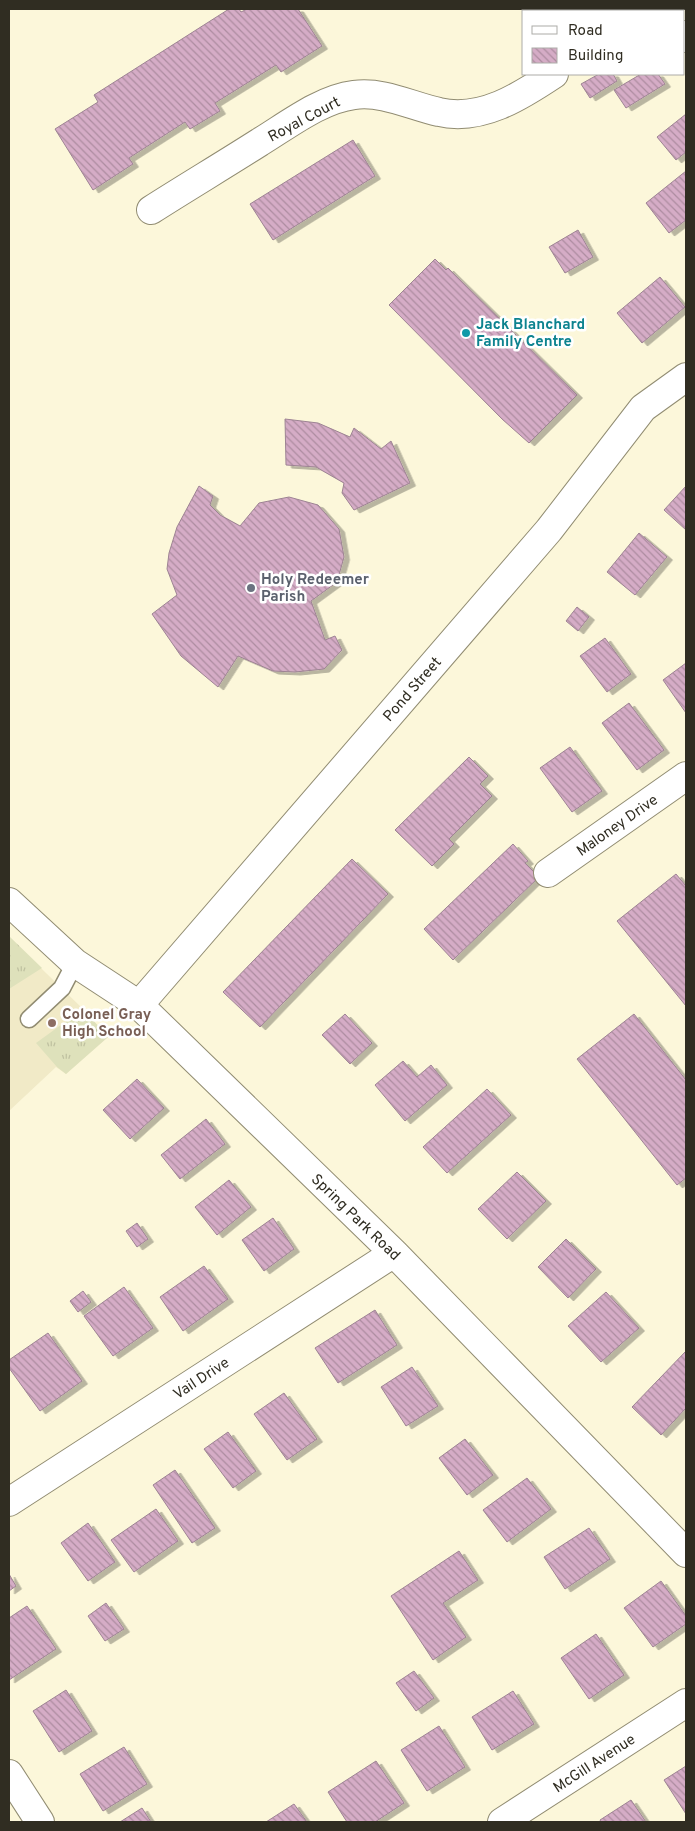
<svg xmlns="http://www.w3.org/2000/svg" width="695" height="1831" font-family="Overpass,sans-serif">
<style>
.built{fill:#f1eac7}
.grass{fill:url(#grass-tufts)}
.building{fill:url(#building-back-hatch);stroke:#9d8393;filter:url(#shadow)}
.lines{fill:none;stroke-linecap:round;stroke-linejoin:round}
.lane-casing{stroke:#918c72;stroke-width:19}
.street-casing{stroke:#918c72;stroke-width:30}
.secondary-casing{stroke:#918c72;stroke-width:30}
.lane{stroke:#fff;stroke-width:16}
.street{stroke:#fff;stroke-width:28}
.secondary{stroke:#fff;stroke-width:28}
.culture-dot{fill:#0f9aa8;stroke:#fff;stroke-width:2}
.worship-dot{fill:#6b7280;stroke:#fff;stroke-width:2}
.education-dot{fill:#8d6e63;stroke:#fff;stroke-width:2}
.labels{text-anchor:middle;stroke-width:5;stroke-linejoin:round;paint-order:stroke}
.street-label{font-size:15px;fill:#302d22;stroke:#fff}
.culture-label{font-size:15px;font-weight:bold;fill:#0d838f;stroke:#fff;text-anchor:start}
.worship-label{font-size:15px;font-weight:bold;fill:#5b616d;stroke:#fff;text-anchor:start}
.education-label{font-size:15px;font-weight:bold;fill:#785e54;stroke:#fff;text-anchor:start}
</style>
<defs>
<pattern id="grass-tufts" width="24" height="20" patternUnits="userSpaceOnUse" patternTransform="scale(1.25)"><rect width="24" height="20" fill="#dee1bb"/><path d="M3 7l-1-3M5 7V3M7 7l1-3M15 17l-1-3M17 17v-4M19 17l1-3" fill="none" stroke="#bfc1a0"/></pattern>
<pattern id="building-back-hatch" width="6" height="6" patternUnits="userSpaceOnUse" patternTransform="scale(1.25)"><rect width="6" height="6" fill="#d5acc6"/><path d="M-1 5l2 2M0 0l6 6M5-1l2 2" fill="none" stroke="#ad8ca0"/></pattern>
<filter id="shadow"><feDropShadow dx="5.5" dy="3" stdDeviation="0" flood-color="#0004"/></filter>
</defs>
<rect width="100%" height="100%" fill="#fcf7da"/>
<path class="built" d="M9 937 83 1009 108 1037 66 1074 56 1067 9 1111Z"/>
<path class="grass" d="M9 936 42 968 9 989Z
M83 1009 108 1037 66 1074 57 1067 36 1043Z"/>
<path class="building" d="M229 9H239L241 12 247 9H298L322 46 281 72 276 65 215 103 220 111 190 129 185 122 129 158 133 164 93 190 55 129 98 102 94 95Z
M537 9H581L583 11H539Z
M599 74H613L617 81 590 98 581 84Z
M641 74H658L665 84 626 108 614 90Z
M686 114V152L676 160 657 137Z
M353 140 375 176 273 240 250 204Z
M686 171V220L669 233 646 203Z
M578 230 593 257 565 273 549 247Z
M435 259 446 270 448 268 577 395 529 443 502 419 389 305Z
M660 277 685 307 642 343 617 313Z
M285 419 318 423 350 437 354 428 381 449 391 441 410 483 354 510 342 493 344 483 316 467 286 465Z
M199 486 213 496 210 505 220 515 240 526 259 503 289 497 318 505 339 529 344 557 337 582 311 601 325 640 335 636 342 650 324 669 295 672 273 671 238 656 218 687 181 656 152 614 177 595 167 569 169 553 177 527Z
M686 486V530L664 510Z
M639 533 667 557 635 595 607 572Z
M577 607 589 617 578 631 566 621Z
M605 638 631 674 607 692 580 656Z
M686 663V713L663 680Z
M629 703 664 750 637 770 602 723Z
M570 747 602 791 572 812 540 768Z
M469 757 488 776 480 784 492 796 449 839 454 844 432 866 395 830Z
M513 844 528 861 525 863 539 877 453 960 424 929Z
M352 859 388 894 260 1027 223 992Z
M676 874 686 886V1006L617 921Z
M345 1014 372 1043 350 1064 322 1035Z
M634 1014 686 1080V1178L677 1185 577 1059Z
M403 1061 417 1077 431 1065 447 1085 405 1121 375 1085Z
M137 1079 164 1108 130 1139 103 1110Z
M487 1089 511 1115 447 1173 423 1147Z
M206 1119 225 1144 180 1179 161 1155Z
M517 1172 546 1201 507 1239 478 1209Z
M229 1180 251 1207 217 1235 195 1207Z
M273 1218 294 1249 264 1271 242 1240Z
M137 1223 148 1239 137 1247 126 1231Z
M566 1239 596 1269 568 1298 538 1267Z
M204 1266 228 1299 183 1331 160 1297Z
M124 1287 153 1328 113 1356 84 1316Z
M83 1291 91 1302 78 1312 70 1301Z
M606 1292 639 1328 601 1362 568 1326Z
M375 1310 397 1345 338 1383 315 1348Z
M48 1333 82 1381 40 1411 9 1368V1360Z
M686 1351V1408L661 1435 632 1407Z
M412 1367 438 1406 406 1426 381 1387Z
M284 1393 317 1439 287 1460 254 1414Z
M228 1432 256 1471 233 1488 204 1449Z
M465 1439 493 1475 467 1495 439 1458Z
M175 1470 215 1528 192 1543 153 1485Z
M527 1478 551 1509 507 1542 483 1510Z
M156 1509 178 1541 134 1572 111 1540Z
M88 1523 115 1562 88 1581 61 1543Z
M589 1528 610 1559 565 1589 544 1557Z
M459 1551 478 1580 443 1603 466 1637 433 1660 391 1596Z
M9 1574 16 1586 9 1591Z
M661 1581 686 1616V1624L653 1647 624 1608Z
M106 1603 124 1629 105 1641 88 1616Z
M27 1606 56 1649 9 1680V1618Z
M596 1634 624 1675 589 1699 561 1658Z
M414 1671 434 1698 416 1711 396 1683Z
M66 1690 92 1731 59 1752 33 1711Z
M513 1691 534 1724 492 1750 472 1717Z
M439 1726 465 1767 427 1791 401 1750Z
M124 1747 147 1784 103 1811 80 1774Z
M376 1761 404 1803 375 1822H347L328 1792Z
M686 1766V1814L664 1780Z
M631 1800 646 1822H601L600 1820Z
M294 1804 307 1822H266Z
M142 1808 151 1822H120Z"/>
<g class="lines">
<g class="lane-casing">
<path id="lane" d="M29 1019 62 988 75 963"/>
</g>
<g class="street-casing">
<path id="street" d="M151 210C187 187 224 165 260 142 288 125 321 99 354 95 384 91 411 106 439 112 481 122 521 96 554 74
M548 873 686 776
M9 902 75 963 139 1005 394 1253 686 1553
M139 1005 549 530 643 408 686 377
M9 1502 394 1253
M9 1774 40 1822
M502 1822 686 1703"/>
</g>
<g class="secondary-casing">
<path id="secondary" d="M664 9 665 11
M684 35 686 38"/>
</g>
<use href="#lane" class="lane"/>
<use href="#street" class="street"/>
<use href="#secondary" class="secondary"/>
</g>
<circle class="culture-dot" cx="466" cy="333" r="5"/>
<circle class="worship-dot" cx="251" cy="588" r="5"/>
<circle class="education-dot" cx="52" cy="1023" r="5"/>
<g class="labels">
<g class="street-label">
<text transform="translate(304 119) rotate(-28)" y="5">Royal Court</text>
<text transform="translate(412 689) rotate(-49)" y="5">Pond Street</text>
<text transform="translate(617 825) rotate(-35)" y="5">Maloney Drive</text>
<text transform="translate(356 1217) rotate(44)" y="5">Spring Park Road</text>
<text transform="translate(201 1378) rotate(-33)" y="5">Vail Drive</text>
<text transform="translate(594 1763) rotate(-33)" y="5">McGill Avenue</text>
</g>
<g class="culture-label">
<text x="476" y="329">Jack Blanchard<tspan x="476" dy="17">Family Centre</tspan></text>
</g>
<g class="worship-label">
<text x="261" y="584">Holy Redeemer<tspan x="261" dy="17">Parish</tspan></text>
</g>
<g class="education-label">
<text x="62" y="1019">Colonel Gray<tspan x="62" dy="17">High School</tspan></text>
</g>
</g>
<rect width="695" height="1831" fill="none" stroke="#302d22" stroke-width="20"/>
<rect x="522" y="10" width="162" height="65" fill="#ffffff" stroke="#acaba7"/>
<rect x="532" y="26" width="25" height="8" fill="#ffffff" stroke="#acaba7"/>
<text x="568" y="35" font-size="15" fill="#302d22">Road</text>
<rect x="532" y="48" width="25" height="15" fill="url(#building-back-hatch)" stroke="#acaba7"/>
<text x="568" y="60" font-size="15" fill="#302d22">Building</text>
</svg>
